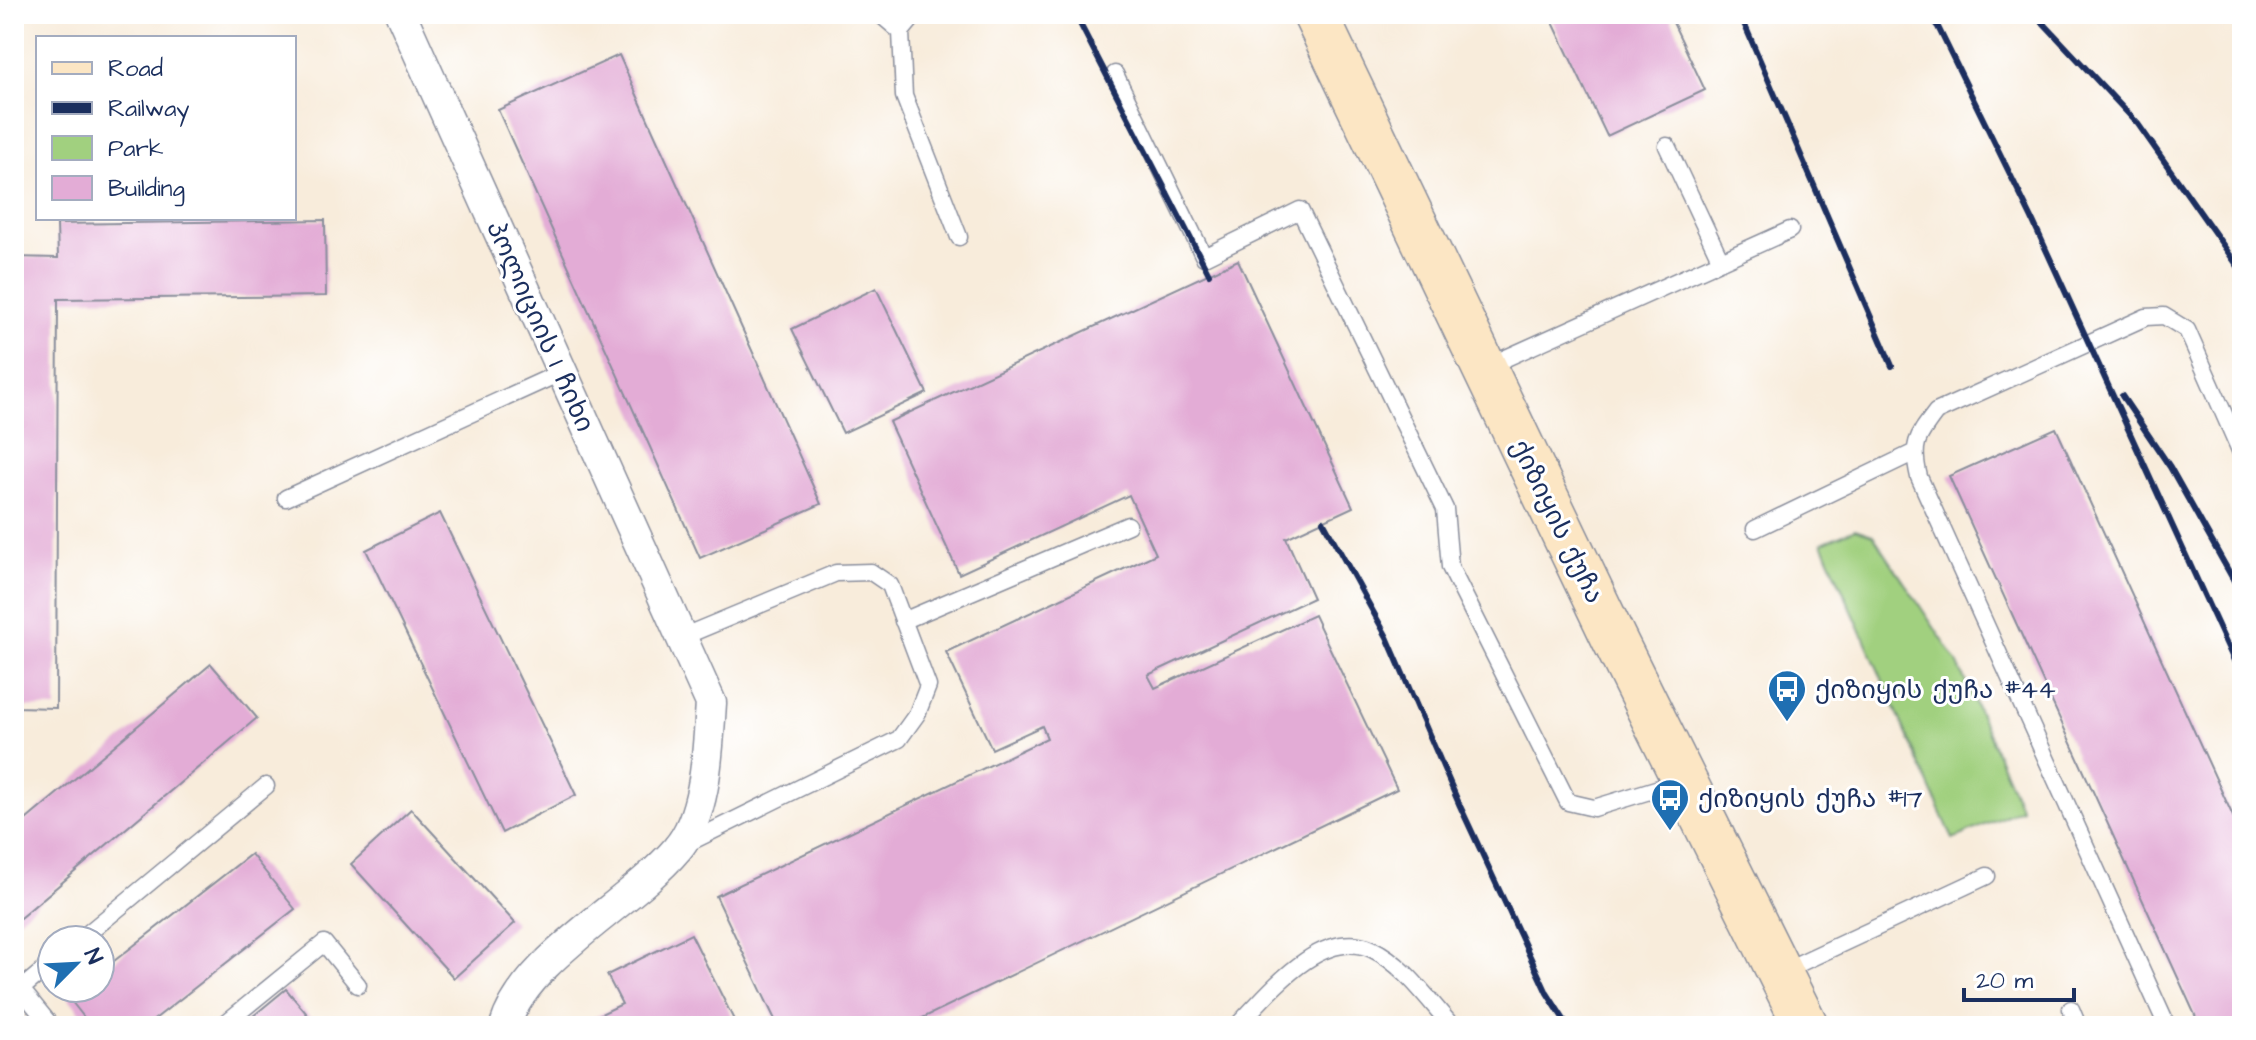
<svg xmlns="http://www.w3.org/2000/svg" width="2256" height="1040" font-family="'Architects Daughter','Noto Sans Georgian',sans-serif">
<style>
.green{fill:#a1d07f;stroke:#5e806e;stroke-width:2}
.building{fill:#e3acd6}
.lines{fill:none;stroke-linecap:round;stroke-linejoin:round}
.lane-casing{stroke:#8a8e9c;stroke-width:19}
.street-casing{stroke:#8a8e9c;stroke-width:33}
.secondary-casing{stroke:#8a8e9c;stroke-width:47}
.lane{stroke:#fff;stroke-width:16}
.street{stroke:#fff;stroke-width:30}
.secondary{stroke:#fce6c4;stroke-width:44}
.rail{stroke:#1b2f5e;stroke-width:6}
.labels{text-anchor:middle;stroke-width:6;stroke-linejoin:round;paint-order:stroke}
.street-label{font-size:26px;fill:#1b2f5e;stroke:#fff}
.poi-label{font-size:26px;fill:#1b2f5e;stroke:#fff;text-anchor:start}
</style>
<rect width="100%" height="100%" fill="#fff"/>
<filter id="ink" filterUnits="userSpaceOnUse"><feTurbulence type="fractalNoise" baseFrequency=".0125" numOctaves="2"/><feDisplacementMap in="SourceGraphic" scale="16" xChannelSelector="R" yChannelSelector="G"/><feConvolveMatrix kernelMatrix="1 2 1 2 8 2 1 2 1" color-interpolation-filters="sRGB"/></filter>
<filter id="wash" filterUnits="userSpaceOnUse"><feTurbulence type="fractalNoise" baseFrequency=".006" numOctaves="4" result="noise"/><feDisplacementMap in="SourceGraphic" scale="32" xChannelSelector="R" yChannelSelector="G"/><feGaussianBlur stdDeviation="1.8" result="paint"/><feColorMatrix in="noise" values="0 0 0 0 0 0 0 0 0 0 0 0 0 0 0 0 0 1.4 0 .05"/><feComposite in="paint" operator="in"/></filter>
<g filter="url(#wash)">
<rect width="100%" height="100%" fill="#f8ecdb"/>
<path class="green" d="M1855 529 1873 535 1957 662 2021 809 1953 839 1822 543Z"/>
<g id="blocks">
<path class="building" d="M1549 14H1669L1705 90 1607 136Z
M619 55 821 504 700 558 498 110Z
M325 220 326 296 58 299 56 708 14 707V257L58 258 57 224Z
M1238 260 1353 507 1286 538 1313 598 1148 675 1155 688 1314 615 1397 789 906 1026H778L716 896 1047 738 1042 726 992 749 946 652 1156 554 1129 495 959 574 889 422Z
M876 288 927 393 843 433 792 329Z
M2056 428 2242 836V1026H2200L1949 476Z
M440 513 576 795 502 833 366 550Z
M211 664 257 718 14 923V830Z
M411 809 515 923 454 978 351 864Z
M251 854 295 909 146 1026H91L68 997 79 988H100V972Z
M691 934 737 1026H576L622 1004 607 975Z
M286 989 317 1026H241Z"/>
</g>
</g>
<g filter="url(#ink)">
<use href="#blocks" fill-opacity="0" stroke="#8a8e9c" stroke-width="2"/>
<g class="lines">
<g class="lane-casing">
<path id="lane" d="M880 14 901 32
M916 14 901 32 904 96 959 237
M1115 74 1204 257 1300 210 1445 509 1450 567 1568 802 1594 808 1682 781
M1667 146 1721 261
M1486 367 1790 230
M286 498 562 372
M1755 529 1913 453
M903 621 1128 525
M682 637 836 573 871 572 890 585 928 686 917 714 899 739 684 845
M80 940 266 786
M1781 972 1987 876
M21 989 51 1026
M14 995 52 963
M2071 1009 2078 1026
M222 1026 324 943 358 985
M1237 1026C1268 994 1321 926 1372 949 1404 964 1429 1001 1452 1026
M2167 1026 1919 477C1911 444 1917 437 1936 412L2146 317 2164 316 2187 330 2242 455"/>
</g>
<g class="street-casing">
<path id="street" d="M401 14 711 703C708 746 707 815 677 849 631 904 525 958 505 1026"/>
</g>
<g class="secondary-casing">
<path id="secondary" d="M1315 14 1614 639 1806 1026"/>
</g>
<use href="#lane" class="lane"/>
<use href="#street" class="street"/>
<use href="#secondary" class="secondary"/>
<path class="rail" d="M1075 14 1209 274
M1740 14 1892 366
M1928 14 1938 27 2032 219 2242 678
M2035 14 2138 124 2242 272
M2122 396 2170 467 2242 595
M1323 521 1387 637 1460 806 1547 993 1568 1026"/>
</g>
</g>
<defs>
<g id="bus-pin" transform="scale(2)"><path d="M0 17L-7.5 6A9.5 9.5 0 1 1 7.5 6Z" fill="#1f6fb2" stroke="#fff"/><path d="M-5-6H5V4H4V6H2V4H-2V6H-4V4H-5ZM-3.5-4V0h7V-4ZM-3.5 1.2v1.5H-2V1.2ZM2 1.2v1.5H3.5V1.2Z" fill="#fff"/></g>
</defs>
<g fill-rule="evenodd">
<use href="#bus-pin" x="1787" y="689"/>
<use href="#bus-pin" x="1670" y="798"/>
</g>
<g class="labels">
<g class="street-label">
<text transform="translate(541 326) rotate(66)" y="9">პოლიციის I ჩიხი</text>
<text transform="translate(1558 521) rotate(64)" y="9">ქიზიყის ქუჩა</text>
</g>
<g class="poi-label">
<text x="1815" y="698">ქიზიყის ქუჩა #44</text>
<text x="1698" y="807">ქიზიყის ქუჩა #17</text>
</g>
</g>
<rect width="2256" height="1040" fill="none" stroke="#fff" stroke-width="48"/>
<rect x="36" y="36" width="260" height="184" fill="#ffffff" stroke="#a4acbf" stroke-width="2"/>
<rect x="52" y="62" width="40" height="12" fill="#fce6c4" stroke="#a4acbf" stroke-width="2"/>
<text x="108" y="76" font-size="24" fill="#1b2f5e">Road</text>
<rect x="52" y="102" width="40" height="12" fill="#1b2f5e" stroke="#a4acbf" stroke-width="2"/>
<text x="108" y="116" font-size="24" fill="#1b2f5e">Railway</text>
<rect x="52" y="136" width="40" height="24" fill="#a1d07f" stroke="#a4acbf" stroke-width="2"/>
<text x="108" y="156" font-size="24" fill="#1b2f5e">Park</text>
<rect x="52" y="176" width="40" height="24" fill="#e3acd6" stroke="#a4acbf" stroke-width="2"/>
<text x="108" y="196" font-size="24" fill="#1b2f5e">Building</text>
<g transform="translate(76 964) rotate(66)"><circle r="38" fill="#ffffff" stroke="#a4acbf" stroke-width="2"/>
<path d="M0-6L14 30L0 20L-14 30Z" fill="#1f6fb2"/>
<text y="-12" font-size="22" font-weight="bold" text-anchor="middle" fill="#1b2f5e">N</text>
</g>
<path d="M1964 988v12h110v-12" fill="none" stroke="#1b2f5e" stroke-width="4"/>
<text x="1976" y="988" font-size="24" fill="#1b2f5e" stroke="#ffffff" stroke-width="6" paint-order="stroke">20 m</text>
</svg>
